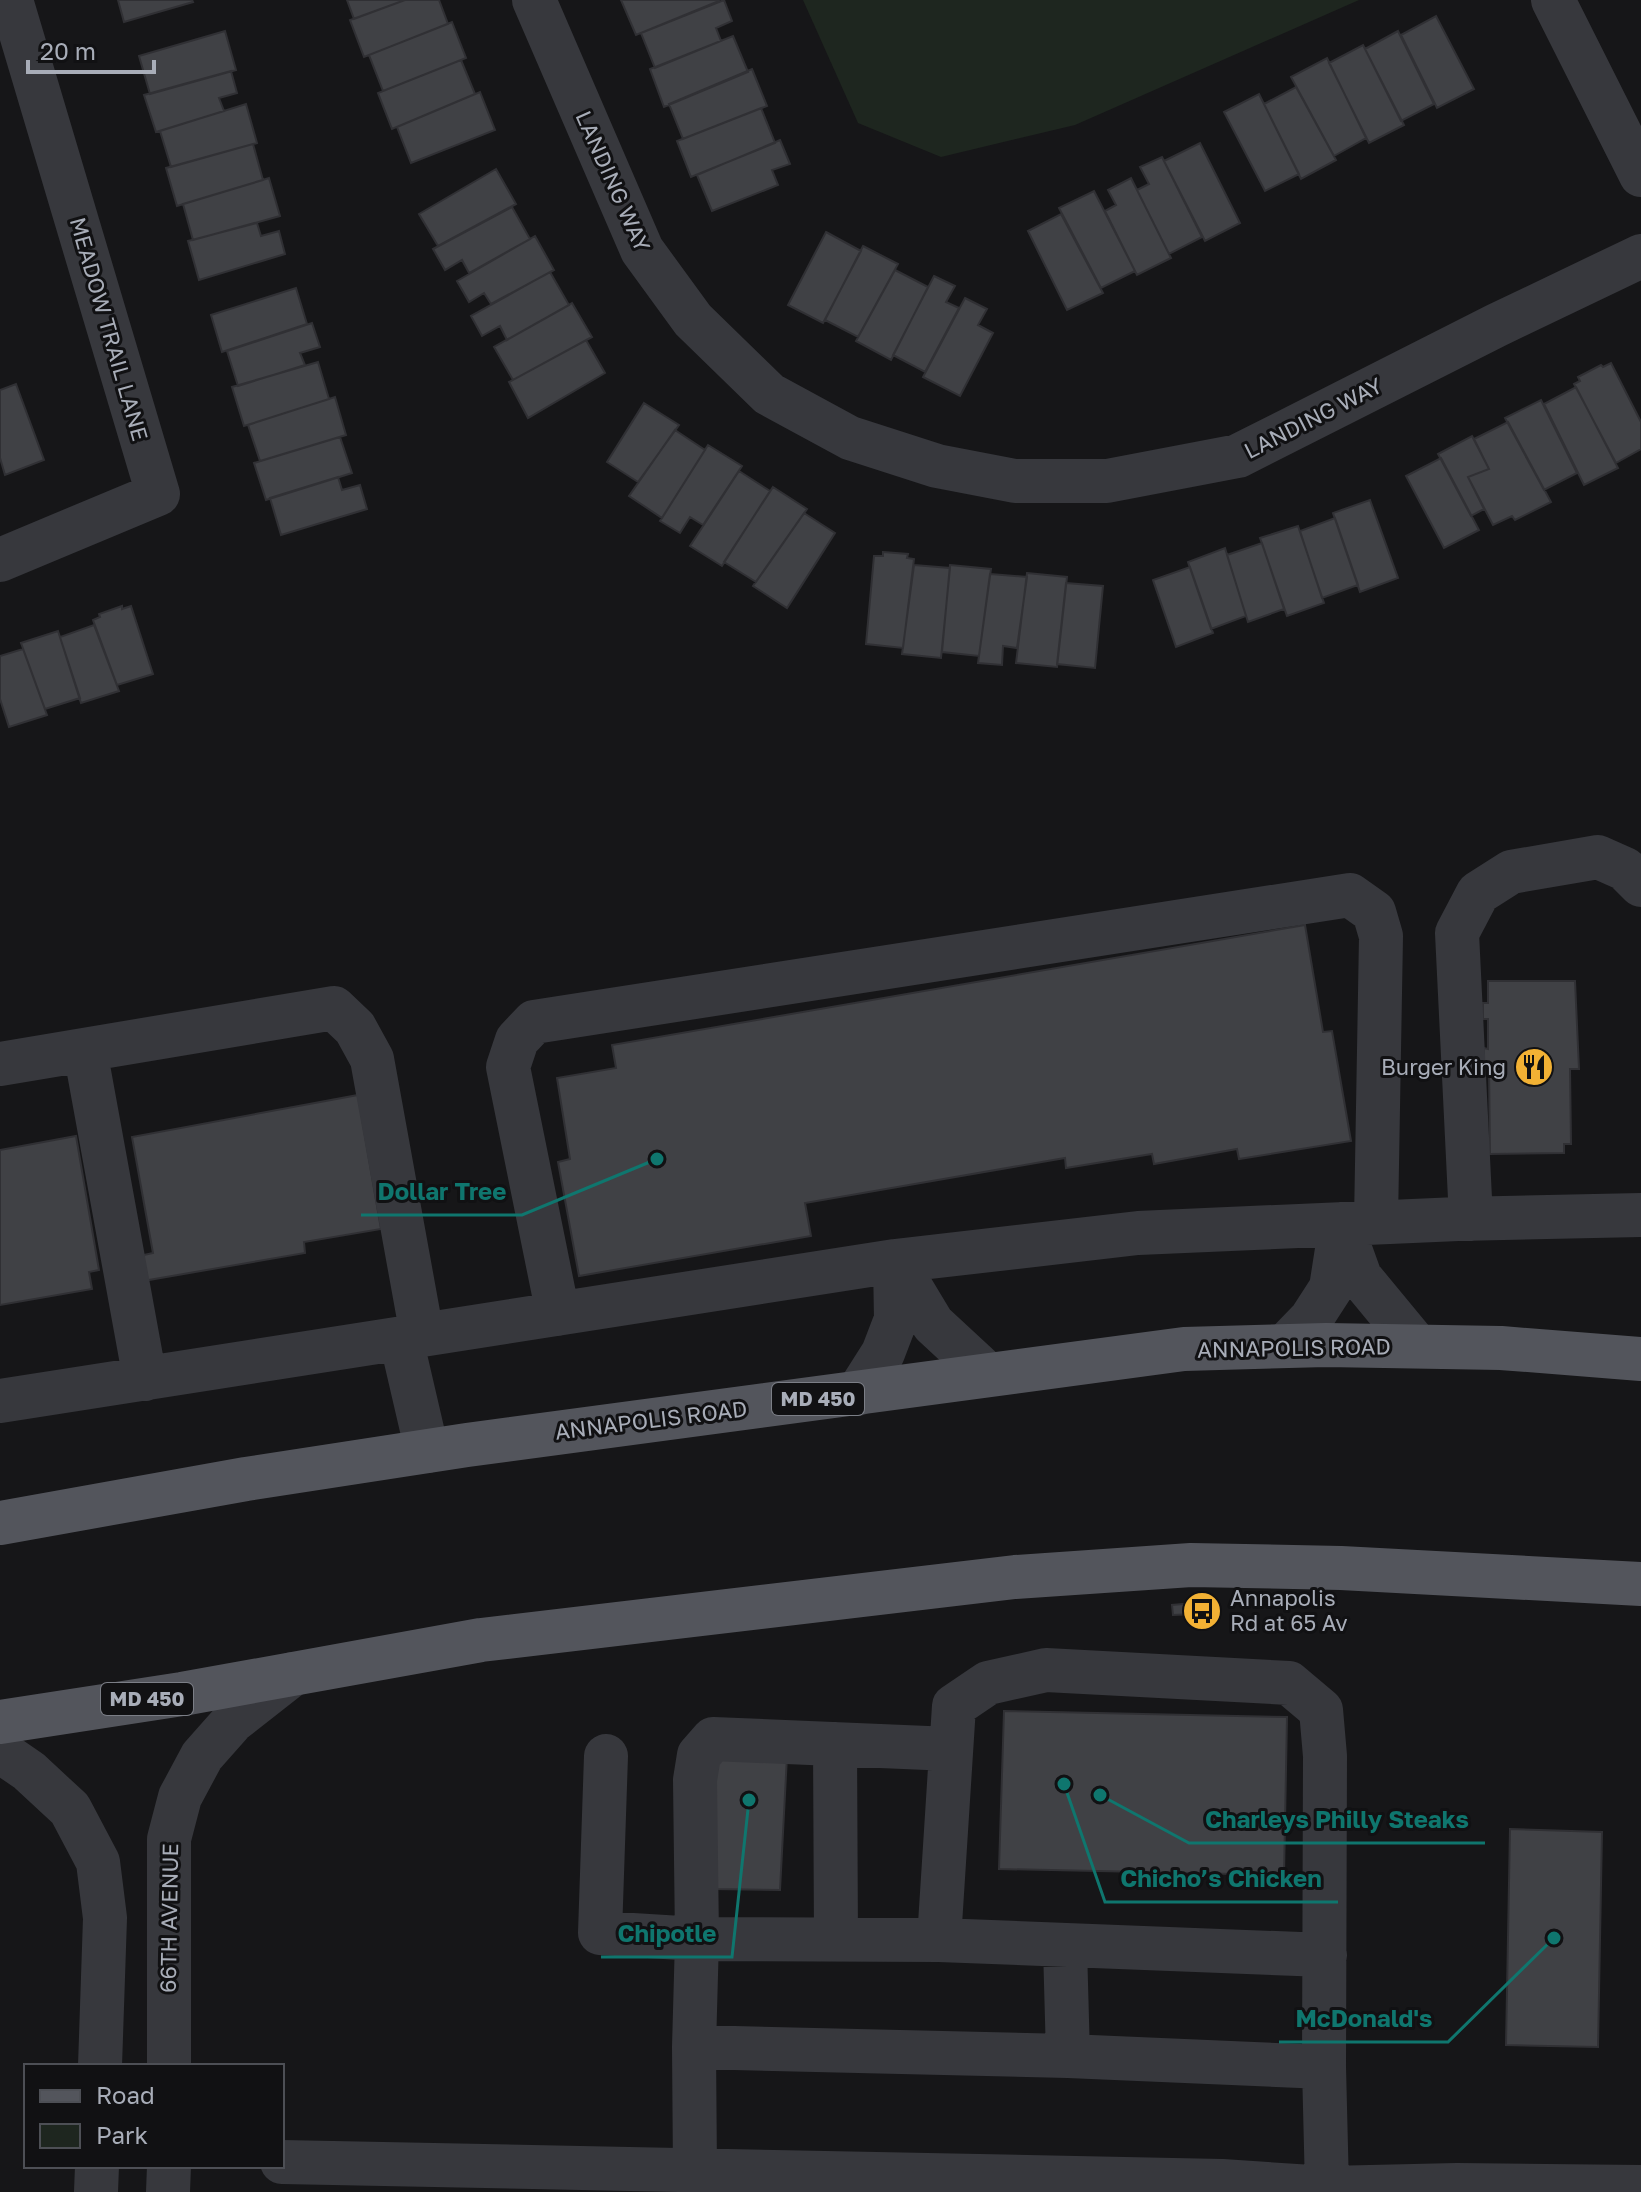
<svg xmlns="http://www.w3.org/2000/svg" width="1641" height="2192" font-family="'Golos Text',sans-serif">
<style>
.green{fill:#1e261f}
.building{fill:#404145;stroke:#303034;stroke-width:2}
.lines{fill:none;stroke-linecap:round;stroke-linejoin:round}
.minor{stroke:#37383d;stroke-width:44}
.major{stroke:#53555c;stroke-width:44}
.labels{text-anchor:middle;stroke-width:6;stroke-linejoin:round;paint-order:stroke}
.shield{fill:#111113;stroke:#7b7e86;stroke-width:2}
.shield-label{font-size:20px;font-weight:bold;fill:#a8adb8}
.street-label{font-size:22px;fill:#a8adb8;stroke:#111113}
.poi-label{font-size:22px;fill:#a8adb8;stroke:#111113;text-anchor:end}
.leader{fill:none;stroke:#0f766e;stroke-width:3}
.callout-dot{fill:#0f766e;stroke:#111113;stroke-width:3}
.callout-label{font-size:24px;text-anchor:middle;font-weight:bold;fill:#0f766e;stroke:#111113;stroke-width:6;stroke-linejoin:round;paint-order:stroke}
</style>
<rect width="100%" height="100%" fill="#161618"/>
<path class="green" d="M803 0H1359L1075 125 941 157 858 123Z"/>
<path class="building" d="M118 0H192L193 2 124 22Z
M347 0H405L354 19Z
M405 0H439L448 24 364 57 350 20Z
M621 0H718L719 1 636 35Z
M724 0 732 21 716 28 721 41 655 68 641 33Z
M1436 16 1474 89 1437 108 1401 35Z
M452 22 466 58 383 91 369 55Z
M225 31 236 70 150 94 139 56Z
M1398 31 1434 104 1401 121 1365 49Z
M733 36 748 72 664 107 650 69Z
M1363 45 1404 125 1369 143 1329 63Z
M1327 58 1366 138 1334 156 1291 77Z
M461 60 475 94 392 129 378 93Z
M752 69 767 106 683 139 669 104Z
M231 71 237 93 219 98 224 111 156 132 144 95Z
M1296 87 1336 160 1301 179 1264 104Z
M480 92 495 130 411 163 397 127Z
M1259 94 1299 174 1265 191 1224 112Z
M246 104 257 143 171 167 160 131Z
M761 108 775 143 691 177 677 141Z
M780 140 790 164 772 170 778 185 712 211 697 175Z
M1200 143 1240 223 1205 241 1164 161Z
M253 144 263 180 177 206 166 168Z
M1162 157 1202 237 1169 254 1137 190 1149 184 1140 167Z
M496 169 516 204 438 246 419 214Z
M269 178 280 216 193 240 183 204Z
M1131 178 1171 258 1137 275 1105 211 1116 205 1108 190Z
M1094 191 1135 271 1101 288 1059 208Z
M512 207 530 239 469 273 462 260 445 270 433 249Z
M1061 214 1103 293 1067 310 1028 231Z
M257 223 261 236 279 231 285 254 199 280 188 241Z
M826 232 861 251 823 323 788 305Z
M535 236 554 270 491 304 484 293 469 302 457 281Z
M863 246 898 264 858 337 825 320Z
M895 270 928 287 891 360 856 341Z
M550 272 569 305 507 340 500 326 482 336 471 316Z
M934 276 955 286 946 302 959 308 925 372 893 355Z
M296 288 307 324 222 352 211 315Z
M965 298 987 309 978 325 993 333 960 396 923 377Z
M572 303 592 337 513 380 494 347Z
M312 323 320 347 300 353 305 365 238 386 227 351Z
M586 340 605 373 528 418 509 382Z
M318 362 329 399 244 426 232 387Z
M1611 363 1641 422V449L1616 463 1574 384 1580 381 1578 377 1601 365 1603 367Z
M16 384 44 460 5 475 0 458V390Z
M1576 387 1618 468 1584 485 1544 404Z
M335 397 346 435 260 461 248 425Z
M1541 400 1577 473 1544 490 1505 418Z
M644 403 679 425 638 482 607 462Z
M1508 422 1551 502 1515 520 1512 516 1493 525 1468 477 1489 469 1474 439Z
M675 430 705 450 662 518 629 496Z
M1472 436 1489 469 1468 477 1484 509 1471 516 1438 454Z
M340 437 352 473 266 500 254 463Z
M708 445 742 466 703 525 690 517 680 533 660 521Z
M1441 458 1479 530 1444 548 1406 476Z
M739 471 770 491 722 566 690 546Z
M338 477 342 490 360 485 367 509 281 535 270 498Z
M773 487 807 509 756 582 724 562Z
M1370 500 1398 578 1360 592 1333 513Z
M804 513 835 533 787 608 753 586Z
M1335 518 1358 585 1322 598 1300 531Z
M1298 526 1324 603 1287 616 1260 538Z
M1262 543 1284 609 1248 622 1227 555Z
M1225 548 1246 616 1211 629 1188 562Z
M883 552 908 554 907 558 914 559 903 648 866 644 874 556H883Z
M914 565 950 568 941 658 902 654Z
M950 565 991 569 979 656 942 652Z
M1190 567 1213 633 1176 647 1153 580Z
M1027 573 1067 577 1057 667 1016 663Z
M990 574 1027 577 1017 648 1003 646 1002 665 978 663Z
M1066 583 1103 586 1095 668 1057 664Z
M122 606V609L131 606 153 674 117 685 93 620 100 617 99 614Z
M94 625 119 691 81 703 60 637Z
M58 631 80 698 45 709 21 643Z
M23 649 47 715 9 727 0 699V656Z
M1305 925 1323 1032 1332 1031 1351 1141 1239 1159 1237 1149 1154 1164 1152 1154 1066 1168 1065 1158 805 1203 811 1236 579 1276 558 1162 570 1159 557 1078 616 1068 612 1045Z
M1488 981H1575L1579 1069H1570L1571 1144H1564V1153L1490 1154 1489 1066H1484V1048L1488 1049V1019H1483V1003H1488Z
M358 1095 381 1229 304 1242 305 1253 143 1281 139 1256 153 1253 132 1137Z
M76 1136 99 1270 89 1272 92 1289 0 1305V1150Z
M1194 1603 1195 1614 1173 1615 1172 1605Z
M1004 1711 1287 1717 1284 1875 999 1869Z
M715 1756H787L780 1890 712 1889Z
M1510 1829 1602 1832 1598 2047 1506 2045Z"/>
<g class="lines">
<path class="minor" d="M534 0 642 250 693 320 769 394 850 438 937 466 1015 481H1107L1238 456 1497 325 1641 256
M1553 0 1641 175
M0 560 158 494 11 0
M85 1050 145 1379
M0 1064 334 1008 355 1028 372 1059 422 1335
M1471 1219 1457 933 1478 893 1511 872 1598 857 1625 869 1641 885
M558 1314 508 1067 517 1040 534 1022 1350 895 1374 912 1381 936 1376 1222
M401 1339 427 1451
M1285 1346 1311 1319 1331 1288 1341 1224 1360 1277 1417 1346
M857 1394 883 1353 896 1319 895 1261 933 1324 987 1374
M0 1401 895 1261 1138 1233 1458 1219 1641 1215
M835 1744 836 1939
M0 1751 29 1771 70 1809 98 1862 105 1918 100 2066
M606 1756 600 1933 697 1939 695 1780 699 1755 713 1739 951 1749
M939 1940 954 1706 988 1683 1046 1670 1289 1683 1321 1710 1325 1756 1324 2067 1327 2188
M1065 1947 1068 2056
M694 2047 697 1939 939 1940 1325 1955
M169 2066V1839L180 1797 202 1756 233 1721 293 1674
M282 2162 1222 2181 1327 2188 1457 2185 1641 2187
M695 2172 694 2047 1068 2056 1324 2067
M96 2192 97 2166
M168 2192 169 2166"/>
<path class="major" d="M0 1523 246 1479 467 1445 1184 1349 1326 1345 1501 1348 1641 1359
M0 1722 182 1694 481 1640 1015 1577 1191 1565 1341 1568 1641 1584"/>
</g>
<defs>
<g id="restaurant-disc" transform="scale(2)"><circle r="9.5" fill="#f2b134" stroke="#111113"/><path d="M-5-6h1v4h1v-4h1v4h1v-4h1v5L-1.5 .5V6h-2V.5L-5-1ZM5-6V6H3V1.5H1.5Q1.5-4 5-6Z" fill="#111"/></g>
<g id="bus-disc" transform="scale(2)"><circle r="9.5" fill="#f2b134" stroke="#111113"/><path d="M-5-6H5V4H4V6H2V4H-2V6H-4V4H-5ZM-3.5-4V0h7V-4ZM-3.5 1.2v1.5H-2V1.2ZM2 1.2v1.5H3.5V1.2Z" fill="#111"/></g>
</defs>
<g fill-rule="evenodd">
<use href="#restaurant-disc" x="1534" y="1067"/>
<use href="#bus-disc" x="1202" y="1611"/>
</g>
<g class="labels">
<g class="shield">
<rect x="772" y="1383" width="92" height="32" rx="6"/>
<rect x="101" y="1683" width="92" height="32" rx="6"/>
</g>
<g class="shield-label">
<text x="818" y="1406">MD 450</text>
<text x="147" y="1706">MD 450</text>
</g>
<g class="street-label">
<text transform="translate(613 181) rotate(66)" y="8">LANDING WAY</text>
<text transform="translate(109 329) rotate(74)" y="8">MEADOW TRAIL LANE</text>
<text transform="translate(1313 418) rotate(-27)" y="8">LANDING WAY</text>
<text transform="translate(1294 1348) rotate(-1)" y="8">ANNAPOLIS ROAD</text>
<text transform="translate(651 1420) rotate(-7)" y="8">ANNAPOLIS ROAD</text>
<text transform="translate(169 1918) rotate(-89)" y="8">66TH AVENUE</text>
</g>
<g class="poi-label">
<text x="1506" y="1075">Burger King</text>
<text x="1230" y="1606" text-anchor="start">Annapolis<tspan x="1230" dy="25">Rd at 65 Av</tspan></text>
</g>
</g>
<path class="leader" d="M657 1159L522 1215H361M1100 1795L1189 1843H1485M1064 1784L1105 1902H1338M749 1800L732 1957H601M1554 1938L1448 2042H1279"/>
<g class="callout-dot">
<circle cx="657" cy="1159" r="8"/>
<circle cx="1100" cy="1795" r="8"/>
<circle cx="1064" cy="1784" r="8"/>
<circle cx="749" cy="1800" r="8"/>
<circle cx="1554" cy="1938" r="8"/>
</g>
<g class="callout-label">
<text x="442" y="1200">Dollar Tree</text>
<text x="1337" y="1828">Charleys Philly Steaks</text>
<text x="1221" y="1887">Chicho’s Chicken</text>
<text x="667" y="1942">Chipotle</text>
<text x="1364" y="2027">McDonald's</text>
</g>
<rect x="24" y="2064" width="260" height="104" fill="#111113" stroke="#4d4f55" stroke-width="2"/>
<rect x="40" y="2090" width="40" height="12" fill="#53555c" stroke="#4d4f55" stroke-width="2"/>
<text x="96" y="2104" font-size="24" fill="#a8adb8">Road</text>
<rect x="40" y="2124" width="40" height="24" fill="#1e261f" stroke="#4d4f55" stroke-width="2"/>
<text x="96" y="2144" font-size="24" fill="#a8adb8">Park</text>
<path d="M28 60v12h126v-12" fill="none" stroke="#a8adb8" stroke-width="4"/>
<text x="40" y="60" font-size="24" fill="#a8adb8" stroke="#111113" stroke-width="6" paint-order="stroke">20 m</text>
</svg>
